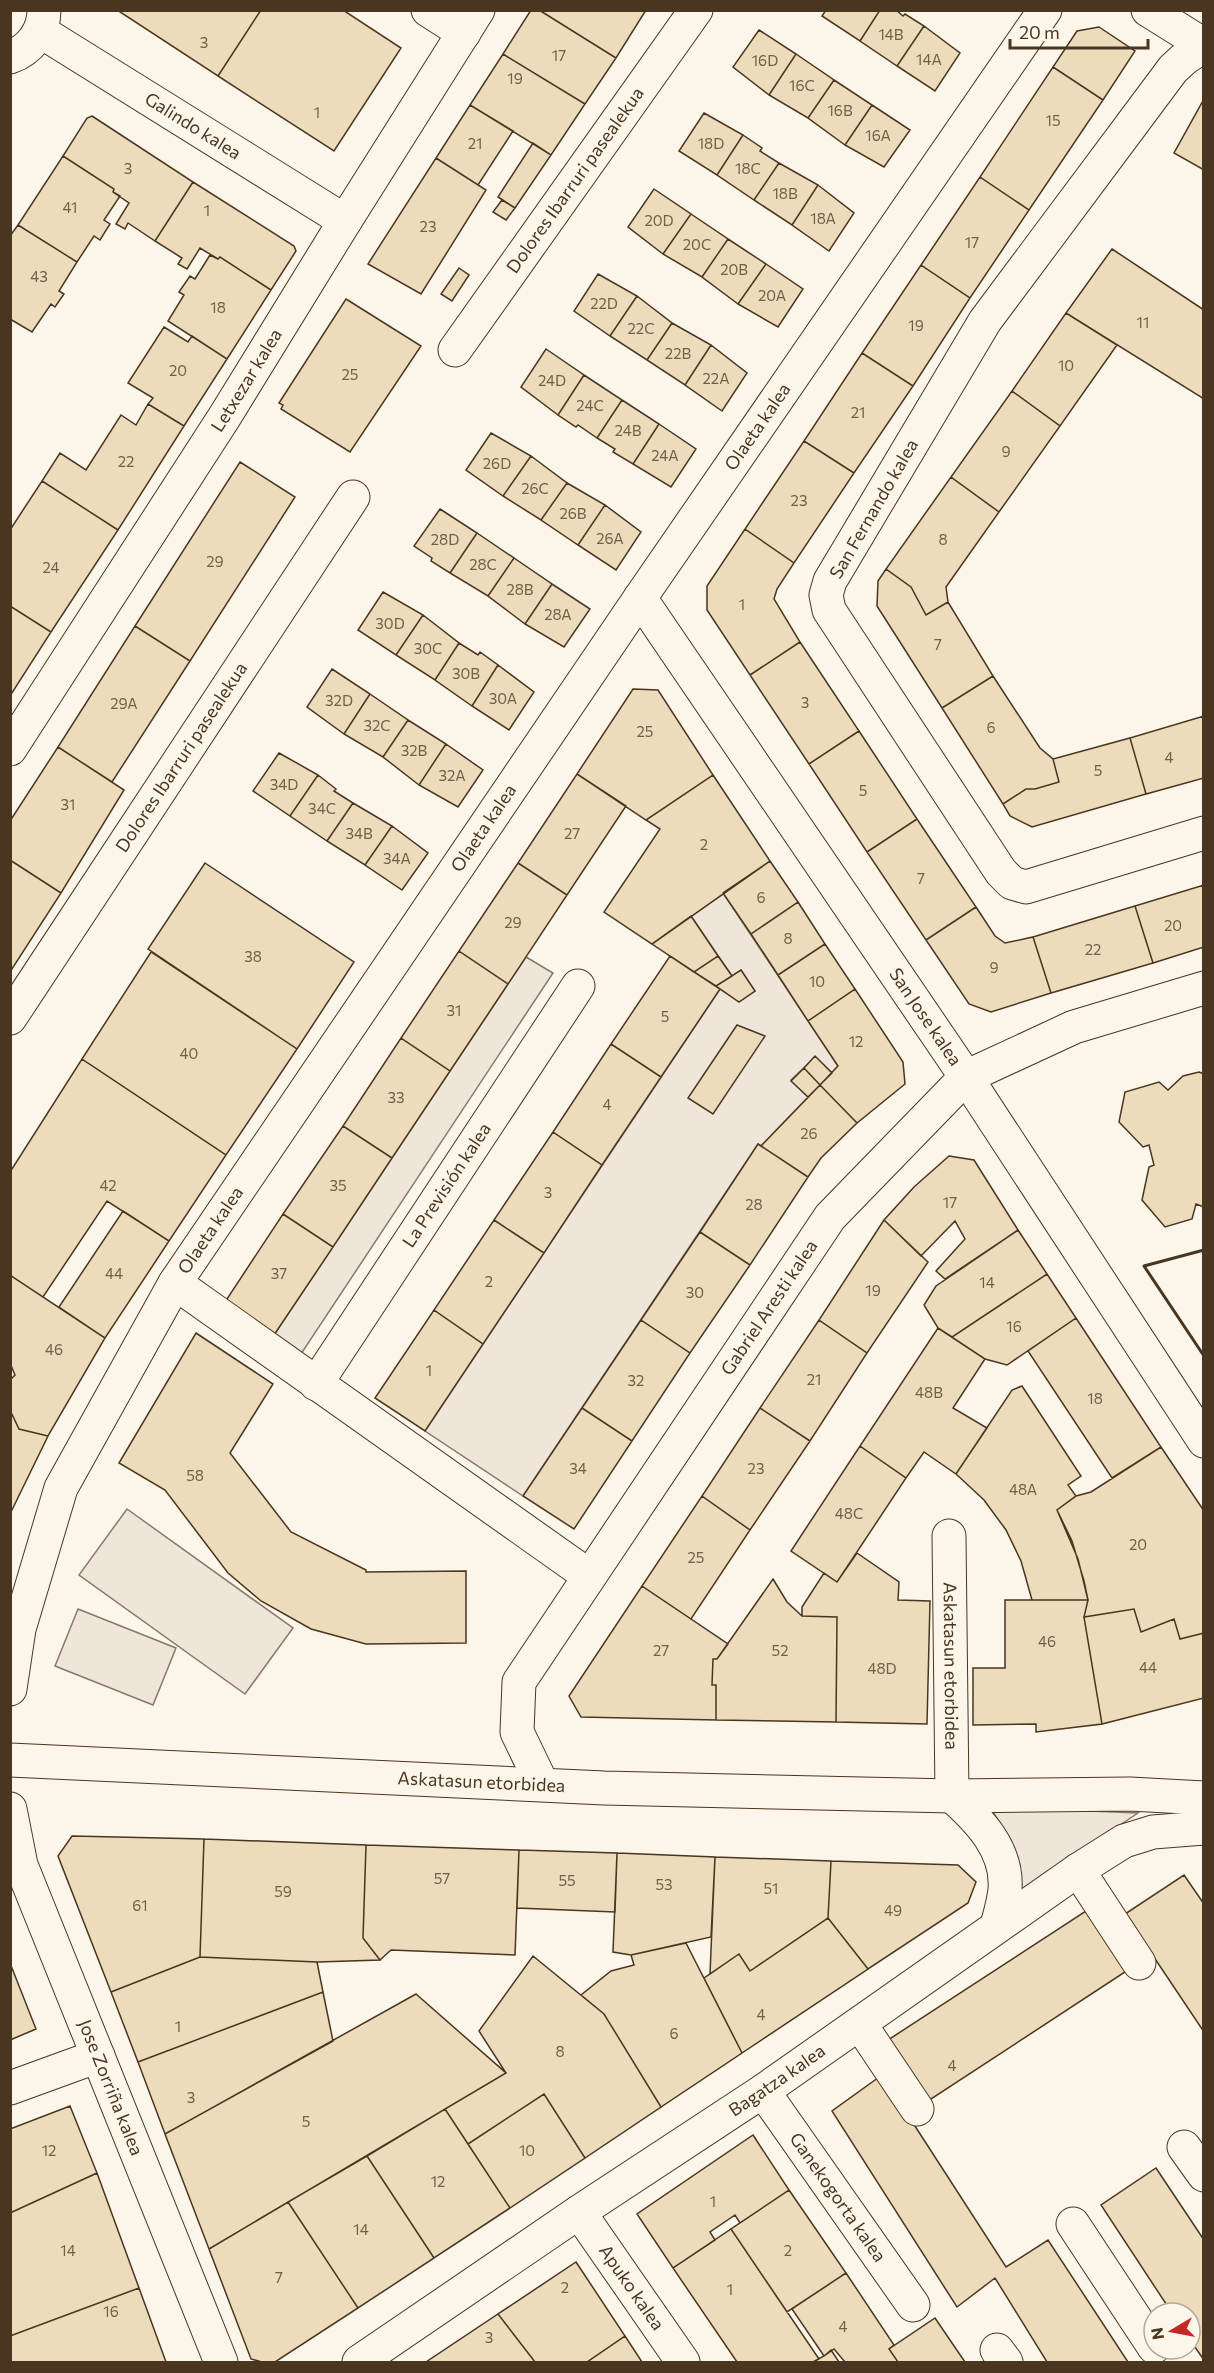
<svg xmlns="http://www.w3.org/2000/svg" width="1214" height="2373" font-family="Commissioner,sans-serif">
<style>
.green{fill:#ede6d9;stroke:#887966;stroke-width:1.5}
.building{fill:#ecdcbc;stroke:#4a3520;stroke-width:1.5}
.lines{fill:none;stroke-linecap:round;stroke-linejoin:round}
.street-casing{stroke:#4a3520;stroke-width:35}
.secondary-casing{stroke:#4a3520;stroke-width:35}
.street{stroke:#fbf6e9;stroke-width:33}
.secondary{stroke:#fbf6e9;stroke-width:33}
.wall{stroke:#4a3520;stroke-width:3}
.labels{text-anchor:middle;stroke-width:4.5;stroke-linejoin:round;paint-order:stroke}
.number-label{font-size:15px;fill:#725f47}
.street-label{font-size:18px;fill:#4a3520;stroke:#fbf6e9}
</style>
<rect width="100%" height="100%" fill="#fbf6e9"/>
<path class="green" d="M723 893 838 1066 832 1073 815 1057 791 1080 808 1097 761 1146 758 1144 523 1496 425 1431 720 989 739 1001 755 991 741 970 732 976 691 916Z
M526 957 553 973 301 1354 274 1335Z
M127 1509 293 1628 245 1694 79 1575Z
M78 1609 176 1648 153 1705 55 1666Z
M990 1807 1138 1813 1021 1891 1005 1831Z"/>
<path class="building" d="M117 10H261L218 76Z
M261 10H343L401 48 334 151 218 76Z
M531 10H539L616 58 585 104 503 54Z
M539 10H646L616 58Z
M826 10H880L860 41 822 16Z
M880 10H896L903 16 905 14 924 26 897 66 860 41Z
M924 26 960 53 935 91 897 66Z
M1099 27 1135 51 1103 100 1053 67 1077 31Z
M759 30 796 54 769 95 733 67Z
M503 54 585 104 551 155 470 105Z
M796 54 834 80 808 118 769 95Z
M1053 67 1103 100 1029 210 980 177Z
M834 80 872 105 845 145 808 118Z
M1204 99V170L1174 153Z
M470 105 513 131 478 185 436 158Z
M872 105 910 130 884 167 845 145Z
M704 113 743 135 717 175 679 151Z
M92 116 193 182 155 241 128 223 125 229 116 224 129 203 113 192 114 189 63 156 87 118Z
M743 135 762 148 760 151 779 163 754 200 717 175Z
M533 143 551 155 515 208 498 197Z
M63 156 114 189 113 192 120 196 104 220 110 224 100 240 94 236 77 262 18 225Z
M436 158 486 190 421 294 368 264Z
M779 163 818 185 792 225 754 200Z
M980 177 1029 210 970 298 921 265Z
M193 182 294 246 296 251 271 290 220 257 218 259 200 248 187 269 178 264 182 258 155 241Z
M818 185 854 213 829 251 792 225Z
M654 189 691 214 663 254 628 227Z
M502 200 515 208 506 220 493 212Z
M691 214 728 239 702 277 663 254Z
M18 225 77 262 59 291 64 294 55 307 51 304 32 332 10 319V236Z
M728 239 766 264 738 304 702 277Z
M1112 249 1204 310V399L1066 313Z
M210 255 218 259 220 257 271 290 227 359 168 321 184 295 179 292 190 276 195 279Z
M766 264 803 289 778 327 738 304Z
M921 265 970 298 913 386 862 353Z
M459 268 469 275 452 301 441 294Z
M598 274 637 296 610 336 574 311Z
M637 296 672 323 647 360 610 336Z
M346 299 421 346 350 452 281 409 283 405 279 403Z
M1066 313 1117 345 1060 426 1012 391Z
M672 323 711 345 685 385 647 360Z
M164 327 188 342 192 336 227 359 184 426 148 404 153 398 128 383Z
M711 345 747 373 722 411 685 385Z
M546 349 584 375 558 415 521 387Z
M862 353 913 386 854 473 804 441Z
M584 375 622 400 597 438 578 425 576 427 558 415Z
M1012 391 1060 426 999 512 951 477Z
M622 400 659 424 633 464 613 452 615 449 597 438Z
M148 404 184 426 118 530 42 481 60 453 86 470 121 415 136 425Z
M659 424 696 449 671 487 633 464Z
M491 433 531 456 503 496 466 470Z
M804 441 854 473 794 563 745 529Z
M531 456 567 483 541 520 503 496Z
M240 462 295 497 190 661 135 626Z
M951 477 999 512 946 587 948 602 926 615 911 587 886 569Z
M42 481 118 530 51 632 10 606V530Z
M567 483 605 505 578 545 541 520Z
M605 505 641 532 616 570 578 545Z
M440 509 477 533 450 573 431 561 432 558 414 546Z
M745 529 794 563 777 589 774 599 800 642 750 675 707 610V586Z
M477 533 514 558 488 596 450 573Z
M514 558 552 584 525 624 488 596Z
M886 569 911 587 926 615 948 602 993 676 942 708 877 606 878 581Z
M552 584 590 609 564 647 525 624Z
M383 592 423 615 396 655 358 630Z
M10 606 51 632 10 696Z
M423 615 459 643 435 680 396 655Z
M135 626 190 661 112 782 58 747Z
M800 642 859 731 809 764 750 675Z
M459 643 478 655 480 652 498 665 472 706 435 680Z
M498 665 534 692 509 730 472 706Z
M332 669 370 694 344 734 307 707Z
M993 676 1040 748 1053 759 1059 782 1035 789H1026L1003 804 942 708Z
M633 689 658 690 713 775 646 820 577 774Z
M370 694 408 720 383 757 344 734Z
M1204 716V778L1146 794 1130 738Z
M408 720 446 744 419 785 383 757Z
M859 731 917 819 867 852 809 764Z
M1130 738 1146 794 1032 827 1010 816 1003 804 1026 789H1035L1059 782 1053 759Z
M446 744 483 770 458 807 419 785Z
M58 747 124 790 61 893 10 860V821Z
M279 753 318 775 290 816 253 791Z
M577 774 626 806 567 895 518 863Z
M318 775 336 789 334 791 353 803 327 841 290 816Z
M713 775 770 861 652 944 604 912 660 829 646 820Z
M353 803 392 826 365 865 327 841Z
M917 819 976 907 926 940 867 852Z
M392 826 428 853 402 890 365 865Z
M10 860 61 893 10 972Z
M770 861 798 902 751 934 723 893Z
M205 863 354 962 297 1049 148 949Z
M518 863 567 895 508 984 459 951Z
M1204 885V947L1153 963 1135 906Z
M798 902 825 944 778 975 751 934Z
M1135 906 1153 963 1051 993 1033 937Z
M976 907 995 936 1005 943 1033 937 1051 993 991 1012 969 1004 926 940Z
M691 916 718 956 694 972 652 944Z
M825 944 855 989 808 1021 778 975Z
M459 951 508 984 450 1071 401 1038Z
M151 952 297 1049 226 1155 82 1059Z
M670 956 720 989 661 1077 611 1044Z
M718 956 732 976 716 986 694 972Z
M741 970 755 991 739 1002 716 986Z
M855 989 903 1062 905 1084 857 1123 820 1085 838 1066 808 1021Z
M737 1025 765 1036 713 1114 688 1098Z
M401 1038 450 1071 392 1158 343 1126Z
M611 1044 661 1077 602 1165 553 1132Z
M815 1056 832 1073 820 1085 804 1068Z
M82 1059 226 1155 169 1241 107 1201 43 1297 10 1275V1172Z
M804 1068 820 1085 808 1097 791 1081Z
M1199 1072 1204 1074V1207L1196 1204 1192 1219 1165 1227 1142 1200 1149 1167 1154 1165 1149 1145 1143 1147 1119 1122 1125 1092 1159 1082 1168 1090 1183 1076Z
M820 1085 857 1123 821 1158 808 1177 761 1146Z
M343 1126 392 1158 333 1247 283 1214Z
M553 1132 602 1165 544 1253 494 1220Z
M758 1144 808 1177 750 1265 700 1232Z
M949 1156 974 1160 1018 1230 945 1279 936 1271 965 1239 955 1221 921 1256 884 1220 914 1187Z
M123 1211 169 1241 105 1338 59 1307Z
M283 1214 333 1247 274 1335 225 1302Z
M494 1220 544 1253 483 1344 434 1310Z
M884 1220 928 1262 867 1353 819 1320Z
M1018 1230 1047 1274 952 1337 938 1328 924 1305 936 1286Z
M700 1232 750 1265 690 1353 641 1320Z
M1047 1274 1076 1318 1007 1365 985 1359 952 1337Z
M10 1275 105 1338 48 1436 19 1429 10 1410V1380L15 1375 10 1363Z
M434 1310 483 1344 425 1431 375 1398Z
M1076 1318 1161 1447 1112 1478 1028 1351Z
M641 1320 690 1353 632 1441 582 1408Z
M819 1320 867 1353 810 1441 760 1408Z
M938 1328 985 1359 953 1408 987 1428 956 1474 924 1452 906 1478 860 1446Z
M196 1333 273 1384 230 1453 291 1532 366 1570V1572L466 1571V1643L366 1644 311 1629 261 1601 228 1573 165 1490 119 1463Z
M1022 1386 1081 1476 1068 1485 1076 1496 1057 1510 1078 1559 1088 1600H1032L1021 1561 1006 1530 984 1500 956 1474 1012 1390Z
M582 1408 632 1441 574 1529 523 1496Z
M760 1408 810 1441 750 1530 702 1496Z
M10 1410 19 1429 48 1436 10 1514Z
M860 1446 906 1478 837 1582 791 1551Z
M1161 1447 1204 1511V1633L1180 1639 1174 1619 1141 1632 1134 1609 1084 1617 1088 1600 1084 1581 1072 1541 1057 1510 1076 1496 1091 1492Z
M702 1496 750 1530 691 1619 642 1586Z
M857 1553 899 1582 898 1600 930 1601 927 1724 836 1722 837 1617 802 1616V1607L824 1573 837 1582Z
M773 1579 787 1602 802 1616 837 1617 836 1722 716 1720V1685H712L713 1659H717Z
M642 1586 728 1644 717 1659H713L712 1685H716V1720L581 1717 569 1696Z
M1005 1600H1088L1084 1617 1102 1724 1036 1732V1724L973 1725V1668H1005Z
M1134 1609 1141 1632 1174 1619 1180 1639 1204 1633V1698L1102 1724 1084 1617Z
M72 1836 204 1839 200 1957 111 1992 58 1856Z
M204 1839 366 1845 363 1938 380 1960 317 1962 200 1957Z
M366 1845 519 1850 515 1955 391 1950 380 1960 363 1938Z
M519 1850 617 1853 615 1912 517 1908Z
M617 1853 715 1857 711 1937 631 1955 613 1952Z
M715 1857 831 1861 828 1918 750 1971 739 1954 710 1974Z
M831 1861 958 1865 976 1882 968 1903 868 1969 828 1918Z
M1184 1875 1204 1904V2032L1125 1914Z
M1089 1909 1128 1970 928 2101 888 2040Z
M828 1918 868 1969 742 2053 704 1978 739 1954 750 1971Z
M686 1943 742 2053 661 2107 604 2014 581 1995 611 1971 634 1965 631 1955Z
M533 1956 604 2014 661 2107 585 2158 544 2094 468 2144 445 2109 506 2073 479 2031Z
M200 1957 317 1962 323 1992 138 2062 111 1992Z
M10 1963 36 2029 10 2040Z
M323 1992 333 2041 165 2134 138 2062Z
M416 1994 506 2073 209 2249 165 2134Z
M882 2075 1006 2267 1048 2240 1128 2362H1047L995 2278 957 2307 832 2111Z
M544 2094 585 2158 510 2208 468 2144Z
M70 2106 97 2173 10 2213V2129Z
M445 2109 510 2208 434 2258 367 2156Z
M753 2135 789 2190 740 2223 735 2215 710 2232 715 2240 673 2268 637 2214Z
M367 2156 434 2258 358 2308 288 2202Z
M1156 2168 1204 2240V2360L1190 2340V2313H1172L1101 2205Z
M97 2173 139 2288 10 2336V2213Z
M789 2190 846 2273 787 2312 731 2229Z
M288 2202 358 2308 275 2362H262L251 2359 209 2249Z
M731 2229 819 2359 813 2362H737L673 2268Z
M576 2262 625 2336 587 2362H535L498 2314Z
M846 2273 894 2345 889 2349 898 2362H845L834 2349 824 2356 792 2309Z
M139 2288 166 2362H10V2336Z
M498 2314 535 2362H426Z
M935 2318 965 2362H898L889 2349Z
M625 2336 642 2362H587Z
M831 2350 839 2362H813L824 2356Z"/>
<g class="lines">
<g class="street-casing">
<g id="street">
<path d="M428 10 464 33"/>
<path d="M1148 10 1204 45"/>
<path id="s1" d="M40 31 345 221"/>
<path d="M1204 46 1185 58 1173 69 985 321 830 581 826 595 829 610 1001 872 1012 883 1026 887 1204 833"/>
<path d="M10 57C30 50 44 32 44 10"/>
<path id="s2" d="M455 350 696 10"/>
<path id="s3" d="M640 598 966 1077 1204 1441"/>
<path id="s4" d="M10 749 225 416 345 221 478 10"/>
<path id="s5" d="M10 1018 353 497"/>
<path d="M175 1283 589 1576"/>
<path id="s6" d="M316 1384 578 986"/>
<path id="s7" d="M949 1536 952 1796"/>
<path id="s8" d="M10 1689 19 1629 61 1488 175 1283 640 598 1045 10"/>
<path id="s9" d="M542 1784 517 1732 519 1682 830 1217 966 1077 1074 1027 1204 988"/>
<path id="s10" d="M10 1809 21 1865 221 2362"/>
<path d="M1078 1870 1139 1963"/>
<path d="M860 2024 917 2109"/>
<path d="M10 2088 98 2056"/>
<path id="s11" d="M763 2091 913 2305"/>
<path d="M1184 2147 1204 2175"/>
<path id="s12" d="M579 2212 683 2362"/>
<path d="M1073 2224 1154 2347"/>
<path d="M997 2350 1006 2362"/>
</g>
</g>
<g class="secondary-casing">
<g id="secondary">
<path id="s13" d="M10 1760 604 1788 952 1796 1130 1794 1204 1798"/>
<path d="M952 1796C979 1820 1008 1850 1005 1889 1004 1901 1000 1914 997 1926"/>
<path id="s14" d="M359 2362 579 2212 763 2091 1078 1870 1124 1841 1153 1832 1204 1828"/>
</g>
</g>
<use href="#street" class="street"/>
<use href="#secondary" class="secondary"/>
<path class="wall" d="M1204 1250 1144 1266 1204 1356"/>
</g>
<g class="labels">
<g class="number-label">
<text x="891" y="40">14B</text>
<text x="204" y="48">3</text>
<text x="559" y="61">17</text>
<text x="929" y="65">14A</text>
<text x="765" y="66">16D</text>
<text x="515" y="84">19</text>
<text x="802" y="91">16C</text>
<text x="840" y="116">16B</text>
<text x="317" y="118">1</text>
<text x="1053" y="126">15</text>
<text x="878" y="141">16A</text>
<text x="475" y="149">21</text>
<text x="711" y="149">18D</text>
<text x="128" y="174">3</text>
<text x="748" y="174">18C</text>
<text x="785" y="199">18B</text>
<text x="70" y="213">41</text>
<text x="207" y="216">1</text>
<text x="823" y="224">18A</text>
<text x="659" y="226">20D</text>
<text x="428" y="232">23</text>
<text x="972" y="248">17</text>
<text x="697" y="250">20C</text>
<text x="734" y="275">20B</text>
<text x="39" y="282">43</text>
<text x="772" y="301">20A</text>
<text x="604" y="309">22D</text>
<text x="218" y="313">18</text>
<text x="1143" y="328">11</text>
<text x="916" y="331">19</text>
<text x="641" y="334">22C</text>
<text x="678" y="359">22B</text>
<text x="1066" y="371">10</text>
<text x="178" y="376">20</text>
<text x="350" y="380">25</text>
<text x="716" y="384">22A</text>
<text x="552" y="386">24D</text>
<text x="590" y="411">24C</text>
<text x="858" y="418">21</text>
<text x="628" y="436">24B</text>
<text x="1006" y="457">9</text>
<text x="665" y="461">24A</text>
<text x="126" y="467">22</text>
<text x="497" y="469">26D</text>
<text x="535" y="494">26C</text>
<text x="799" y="506">23</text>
<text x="573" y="519">26B</text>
<text x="610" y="544">26A</text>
<text x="445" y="545">28D</text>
<text x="943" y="545">8</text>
<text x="215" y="567">29</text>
<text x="483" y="570">28C</text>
<text x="51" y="573">24</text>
<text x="520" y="595">28B</text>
<text x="742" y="610">1</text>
<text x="558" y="620">28A</text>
<text x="390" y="629">30D</text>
<text x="938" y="650">7</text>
<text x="428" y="654">30C</text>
<text x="466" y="679">30B</text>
<text x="503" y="704">30A</text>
<text x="339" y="706">32D</text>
<text x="805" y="708">3</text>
<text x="124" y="709">29A</text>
<text x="377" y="731">32C</text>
<text x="991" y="733">6</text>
<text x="645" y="737">25</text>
<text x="414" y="756">32B</text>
<text x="1169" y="763">4</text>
<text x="1098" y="776">5</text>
<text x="452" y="781">32A</text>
<text x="284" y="790">34D</text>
<text x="863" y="796">5</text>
<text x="68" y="810">31</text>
<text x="322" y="814">34C</text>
<text x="359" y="839">34B</text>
<text x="572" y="839">27</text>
<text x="704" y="850">2</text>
<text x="397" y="864">34A</text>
<text x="921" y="884">7</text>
<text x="761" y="903">6</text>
<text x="513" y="928">29</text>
<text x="1173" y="931">20</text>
<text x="788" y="944">8</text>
<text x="1093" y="955">22</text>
<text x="253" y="962">38</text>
<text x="994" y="973">9</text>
<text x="817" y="987">10</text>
<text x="454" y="1016">31</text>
<text x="665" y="1022">5</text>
<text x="856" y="1047">12</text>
<text x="189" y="1059">40</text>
<text x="396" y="1103">33</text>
<text x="607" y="1110">4</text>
<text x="809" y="1139">26</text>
<text x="108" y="1191">42</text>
<text x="338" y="1191">35</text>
<text x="548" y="1198">3</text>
<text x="950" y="1208">17</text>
<text x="754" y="1210">28</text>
<text x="114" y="1279">44</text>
<text x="279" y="1279">37</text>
<text x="489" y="1287">2</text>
<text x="987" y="1288">14</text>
<text x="873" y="1296">19</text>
<text x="695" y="1298">30</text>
<text x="1014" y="1332">16</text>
<text x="54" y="1355">46</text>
<text x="429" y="1376">1</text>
<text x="814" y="1385">21</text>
<text x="636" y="1386">32</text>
<text x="929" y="1398">48B</text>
<text x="1095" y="1404">18</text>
<text x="578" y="1474">34</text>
<text x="756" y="1474">23</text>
<text x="195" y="1481">58</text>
<text x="1023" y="1495">48A</text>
<text x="849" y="1519">48C</text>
<text x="1138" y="1550">20</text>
<text x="696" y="1563">25</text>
<text x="1047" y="1647">46</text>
<text x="661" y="1656">27</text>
<text x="780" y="1656">52</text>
<text x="1148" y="1673">44</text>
<text x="882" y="1674">48D</text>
<text x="442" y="1884">57</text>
<text x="567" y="1886">55</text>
<text x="664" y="1890">53</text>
<text x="771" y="1894">51</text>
<text x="283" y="1897">59</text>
<text x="140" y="1911">61</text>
<text x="893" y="1916">49</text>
<text x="761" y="2020">4</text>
<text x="178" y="2032">1</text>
<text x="674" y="2039">6</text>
<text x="560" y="2057">8</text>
<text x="952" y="2071">4</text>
<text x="191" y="2103">3</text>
<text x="306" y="2127">5</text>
<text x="49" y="2156">12</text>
<text x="527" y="2156">10</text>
<text x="438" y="2187">12</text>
<text x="713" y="2207">1</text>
<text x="361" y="2235">14</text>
<text x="68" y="2256">14</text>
<text x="788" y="2256">2</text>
<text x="279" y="2283">7</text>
<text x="565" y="2293">2</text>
<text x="730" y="2295">1</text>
<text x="111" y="2317">16</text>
<text x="843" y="2332">4</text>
<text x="489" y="2343">3</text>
</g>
<g class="street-label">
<text dy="6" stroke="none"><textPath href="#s1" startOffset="180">Galindo kalea</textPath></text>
<text dy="6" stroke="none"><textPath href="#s2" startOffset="208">Dolores Ibarruri pasealekua</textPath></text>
<text dy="6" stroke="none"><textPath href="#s4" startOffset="438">Letxezar kalea</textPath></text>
<text dy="6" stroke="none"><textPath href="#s8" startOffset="1478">Olaeta kalea</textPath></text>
<text transform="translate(874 509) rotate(-60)" y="6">San Fernando kalea</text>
<text dy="6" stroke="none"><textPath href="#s5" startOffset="312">Dolores Ibarruri pasealekua</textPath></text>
<text dy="6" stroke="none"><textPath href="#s8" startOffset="992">Olaeta kalea</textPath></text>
<text dy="6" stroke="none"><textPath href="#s3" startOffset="507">San Jose kalea</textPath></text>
<text dy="6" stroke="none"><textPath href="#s6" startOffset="238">La Previsión kalea</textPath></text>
<text dy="6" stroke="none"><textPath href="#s8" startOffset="506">Olaeta kalea</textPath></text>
<text dy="6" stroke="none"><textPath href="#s9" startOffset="558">Gabriel Aresti kalea</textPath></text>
<text dy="6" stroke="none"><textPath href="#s7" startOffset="130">Askatasun etorbidea</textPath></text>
<text dy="6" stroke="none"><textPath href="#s13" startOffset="472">Askatasun etorbidea</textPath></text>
<text dy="6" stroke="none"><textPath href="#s14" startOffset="504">Bagatza kalea</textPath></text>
<text dy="6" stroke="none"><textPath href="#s10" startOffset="297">Jose Zorriña kalea</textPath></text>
<text dy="6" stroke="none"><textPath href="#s11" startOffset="130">Ganekogorta kalea</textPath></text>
<text dy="6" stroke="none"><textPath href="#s12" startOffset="92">Apuko kalea</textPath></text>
</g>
</g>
<rect width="1214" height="2373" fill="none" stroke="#4a3520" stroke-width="24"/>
<g transform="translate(1172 2331) rotate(260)"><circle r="28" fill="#fbf6e9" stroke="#b4a999" stroke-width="1.5"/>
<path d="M0-4.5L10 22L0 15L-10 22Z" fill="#c62828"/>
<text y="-9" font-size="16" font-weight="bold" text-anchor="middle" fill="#4a3520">N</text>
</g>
<path d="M1010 39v9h138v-9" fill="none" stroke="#4a3520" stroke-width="3"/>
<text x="1019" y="39" font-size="18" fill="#4a3520" stroke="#fbf6e9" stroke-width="4.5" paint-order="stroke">20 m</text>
</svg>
